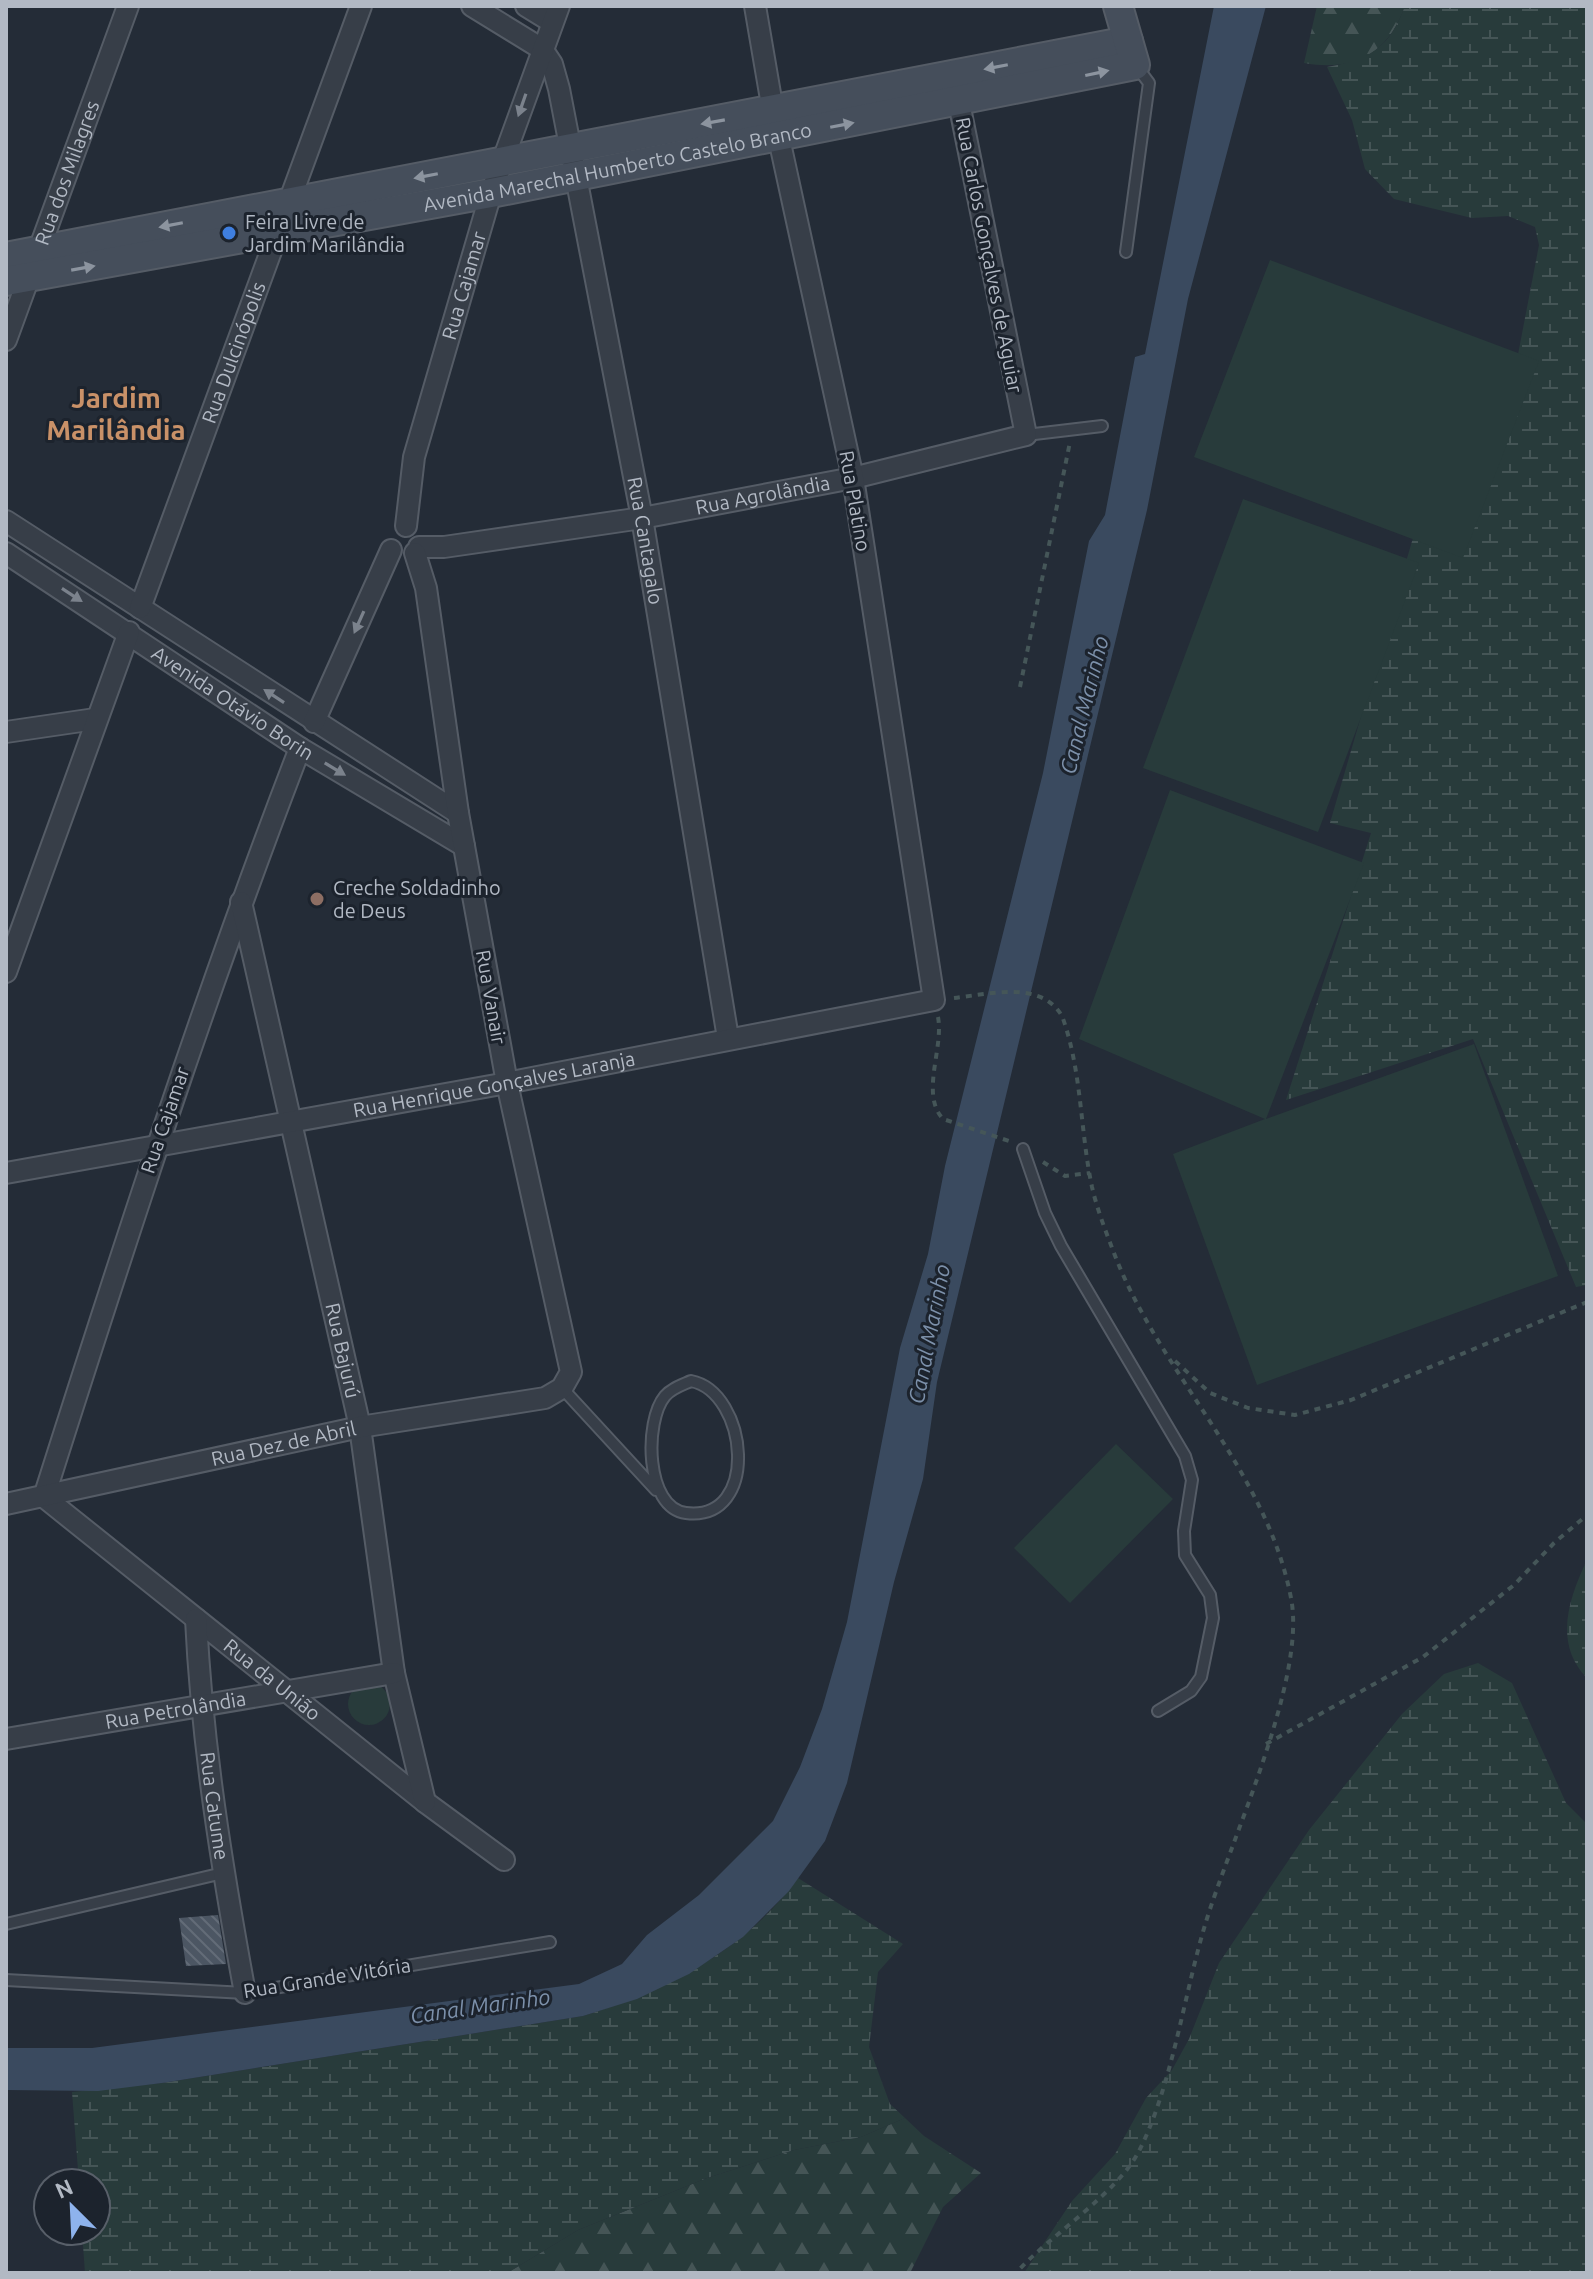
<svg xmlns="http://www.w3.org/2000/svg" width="1593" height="2279" font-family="Ubuntu,sans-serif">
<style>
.forest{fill:url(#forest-firs)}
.wetland{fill:url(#wetland-marsh)}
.garden{fill:#283b3b}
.water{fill:#3a4a5f}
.building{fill:url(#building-back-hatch)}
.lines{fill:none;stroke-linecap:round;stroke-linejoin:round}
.lane-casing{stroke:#555c66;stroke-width:14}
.street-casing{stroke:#555c66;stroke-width:24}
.secondary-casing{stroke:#555c66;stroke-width:32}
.path{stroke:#455658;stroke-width:4;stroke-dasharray:6 6;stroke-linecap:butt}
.lane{stroke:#373e48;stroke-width:10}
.street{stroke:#373e48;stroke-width:20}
.secondary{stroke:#454e5b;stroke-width:28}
.oneway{fill:#8c949f}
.oneway2{fill:#7b828c}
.shop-dot{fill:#3f7fe0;stroke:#1c232d;stroke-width:3}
.education-dot{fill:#8d6e63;stroke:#1c232d;stroke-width:3}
.labels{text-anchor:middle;stroke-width:6;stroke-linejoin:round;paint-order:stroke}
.street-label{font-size:20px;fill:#b2b9c4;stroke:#1c232d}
.poi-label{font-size:20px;fill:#b2b9c4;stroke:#1c232d;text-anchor:start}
.water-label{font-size:22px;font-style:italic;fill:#7c90aa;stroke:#1c232d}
.district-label{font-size:28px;font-weight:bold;fill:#c99168;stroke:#1c232d}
</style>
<defs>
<pattern id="forest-firs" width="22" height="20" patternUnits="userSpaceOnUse" patternTransform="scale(2)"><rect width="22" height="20" fill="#283b3b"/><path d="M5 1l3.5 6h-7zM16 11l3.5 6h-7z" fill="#455556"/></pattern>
<pattern id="wetland-marsh" width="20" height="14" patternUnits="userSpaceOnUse" patternTransform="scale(2)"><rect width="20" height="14" fill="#283b3b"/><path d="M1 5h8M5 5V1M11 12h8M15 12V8" fill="none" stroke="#455556"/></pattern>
<pattern id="building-back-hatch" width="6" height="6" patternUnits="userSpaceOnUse" patternTransform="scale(2)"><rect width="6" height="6" fill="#4c5663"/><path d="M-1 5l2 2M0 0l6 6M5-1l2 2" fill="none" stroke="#636c78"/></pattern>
</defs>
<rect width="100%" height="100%" fill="#242c37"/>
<path class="forest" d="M1317 6H1405C1388 54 1354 72 1304 63Z
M905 2118 924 2136 981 2173 943 2207 910 2273H507L578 2230 707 2178 794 2150 861 2137Z"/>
<path class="wetland" d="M1405 6H1587V1285L1576 1287 1473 1039 1286 1100 1371 833 1330 823 1415 531 1516 365 1539 245 1535 227 1508 216 1472 218 1394 199 1365 169 1352 120 1327 67C1370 60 1390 47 1405 6Z
M1587 1560V1678C1553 1643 1569 1598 1587 1560Z
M1478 1663 1512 1683 1566 1803 1587 1824V2273H1024L1072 2201 1115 2154 1146 2098 1172 2070 1189 2039 1219 1963 1309 1830 1402 1714 1444 1674Z
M798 1878 903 1944 878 1972 869 2047 890 2104 905 2118 861 2137 794 2150 707 2178 578 2230 507 2273H85L82 2231H96V2183H79L72 2092 162 2083 583 2016C666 1990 745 1951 798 1878Z"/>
<path class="garden" d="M1270 260 1539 361 1463 558 1194 457Z
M1243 499 1419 563 1318 832 1143 768Z
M1170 790 1364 863 1266 1119 1474 1044 1558 1276 1257 1385 1173 1154 1265 1119 1079 1039Z
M1116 1444 1173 1499 1070 1603 1014 1548Z
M348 1704a21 21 0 1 1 42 0a21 21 0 1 1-42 0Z"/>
<path class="water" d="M1214 6H1266L1188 299 1147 510 937 1382 923 1479 894 1582 847 1783 825 1841 789 1891 743 1937 689 1974 637 1999 583 2016 162 2083 98 2091 6 2090V2048H92L579 1984 622 1964 647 1935 699 1895 773 1821 800 1767 822 1709 847 1622 900 1348 928 1254 945 1166 1043 773 1089 541 1105 515 1135 357 1145 354Z"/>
<path class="building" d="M218 1915 226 1964 186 1966 179 1918Z"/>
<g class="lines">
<g class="lane-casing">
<path id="lane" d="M1126 252 1149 83 1137 67
M1026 435 1102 426
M1023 1149 1045 1213 1061 1246 1185 1456 1192 1480 1184 1531 1185 1555 1210 1595 1213 1618 1201 1677 1191 1691 1158 1711
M691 1381C748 1392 761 1522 686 1513 645 1508 644 1421 665 1396 672 1388 682 1385 691 1381Z
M562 1388 656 1490
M6 1924 223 1873
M6 1980 245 1993 550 1942"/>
</g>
<g class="street-casing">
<g id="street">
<path id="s1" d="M472 6 542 49 552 64 559 89 642 518 728 1038"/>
<path d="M526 6 552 22"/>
<path id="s2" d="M6 340 128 6"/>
<path d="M6 521 458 813"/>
<path id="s3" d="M406 526 414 457 491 193 559 6"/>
<path id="s4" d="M419 547H444L642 518 853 478 1026 435 956 88"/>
<path id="s5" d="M6 553 300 748 464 846"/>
<path id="s6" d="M140 608 361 6"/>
<path d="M314 722 391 550"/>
<path d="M6 732 95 719"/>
<path id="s7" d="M300 748C205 994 124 1245 44 1497L425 1802 504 1860"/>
<path id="s8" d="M241 902 360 1427 394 1673 425 1802"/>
<path d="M6 972 129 632"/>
<path id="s9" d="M6 1173 507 1083 934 1000 853 478 773 111 755 6"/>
<path id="s10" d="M6 1504 360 1427 545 1398 562 1388 571 1372 507 1083 458 813 426 588 415 553"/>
<path id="s11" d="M196 1619C202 1745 222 1868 245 1993"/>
<path id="s12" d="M6 1739 394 1673"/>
</g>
</g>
<g class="secondary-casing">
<g id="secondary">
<path d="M6 257 1128 41"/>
<path id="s13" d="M6 281 491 193 1135 65 1118 6"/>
</g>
</g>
<path class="path" d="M1020 687 1070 442
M954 998C990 994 1041 980 1062 1016 1082 1070 1080 1131 1092 1187 1097 1209 1106 1232 1114 1253 1160 1374 1266 1468 1291 1598 1307 1679 1230 1841 1205 1925 1184 1995 1172 2086 1139 2151 1118 2193 1049 2236 1016 2273
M938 1017C944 1048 920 1094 943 1119L1012 1142
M1043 1162 1065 1176 1090 1173
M1175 1361 1210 1393 1248 1408 1295 1415 1351 1400 1587 1302
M1266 1744 1423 1657 1514 1585 1554 1543 1587 1515"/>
<use href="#lane" class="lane"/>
<use href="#street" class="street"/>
<use href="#secondary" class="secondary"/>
</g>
<defs><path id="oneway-solid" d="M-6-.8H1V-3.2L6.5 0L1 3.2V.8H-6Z" transform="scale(2)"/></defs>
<g class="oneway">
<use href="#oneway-solid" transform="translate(996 67) rotate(169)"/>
<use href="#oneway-solid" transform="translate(1097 73) rotate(-12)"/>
<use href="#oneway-solid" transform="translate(713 122) rotate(170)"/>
<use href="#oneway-solid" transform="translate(842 125) rotate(-11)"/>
<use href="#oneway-solid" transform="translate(426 176) rotate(169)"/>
<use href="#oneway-solid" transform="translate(171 225) rotate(169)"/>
<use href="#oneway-solid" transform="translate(83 268) rotate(-10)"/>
</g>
<g class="oneway2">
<use href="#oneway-solid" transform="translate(522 105) rotate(109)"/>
<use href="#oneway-solid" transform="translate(72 595) rotate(33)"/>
<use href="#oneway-solid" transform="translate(359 622) rotate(114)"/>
<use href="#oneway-solid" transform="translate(274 696) rotate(-147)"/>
<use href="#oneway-solid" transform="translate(335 769) rotate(31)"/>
</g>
<circle class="shop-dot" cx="229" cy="233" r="8"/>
<circle class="education-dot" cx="317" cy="899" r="8"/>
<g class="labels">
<g class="street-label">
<text dy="7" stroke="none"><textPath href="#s13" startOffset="622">Avenida Marechal Humberto Castelo Branco</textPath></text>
<text dy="7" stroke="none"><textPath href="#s2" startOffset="178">Rua dos Milagres</textPath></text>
<text transform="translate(989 255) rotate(79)" y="7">Rua Carlos Gonçalves de Aguiar</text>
<text dy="7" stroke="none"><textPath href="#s3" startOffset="248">Rua Cajamar</textPath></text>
<text dy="7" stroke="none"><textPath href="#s6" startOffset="272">Rua Dulcinópolis</textPath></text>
<text dy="7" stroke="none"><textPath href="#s4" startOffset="348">Rua Agrolândia</textPath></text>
<text transform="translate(855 501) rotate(80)" y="7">Rua Platino</text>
<text dy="7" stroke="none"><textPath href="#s1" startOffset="586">Rua Cantagalo</textPath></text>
<text dy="7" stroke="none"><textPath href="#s5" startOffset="272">Avenida Otávio Borin</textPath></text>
<text transform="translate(491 997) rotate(80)" y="7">Rua Vanair</text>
<text dy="7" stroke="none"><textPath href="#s9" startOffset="496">Rua Henrique Gonçalves Laranja</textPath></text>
<text transform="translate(165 1120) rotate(-71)" y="7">Rua Cajamar</text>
<text dy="7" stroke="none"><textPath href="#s8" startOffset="460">Rua Bajurú</textPath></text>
<text dy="7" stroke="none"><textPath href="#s10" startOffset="284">Rua Dez de Abril</textPath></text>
<text dy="7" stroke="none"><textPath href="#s7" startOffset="1084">Rua da União</textPath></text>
<text dy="7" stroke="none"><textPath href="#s12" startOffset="172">Rua Petrolândia</textPath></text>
<text dy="7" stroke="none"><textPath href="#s11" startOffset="188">Rua Catume</textPath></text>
<text transform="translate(327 1978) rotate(-9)" y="7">Rua Grande Vitória</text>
</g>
<g class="poi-label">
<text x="245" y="229">Feira Livre de<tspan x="245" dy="23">Jardim Marilândia</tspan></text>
<text x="333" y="895">Creche Soldadinho<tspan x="333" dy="23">de Deus</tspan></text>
</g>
<g class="water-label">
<text transform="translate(1084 705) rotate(-76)" y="8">Canal Marinho</text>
<text transform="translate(929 1334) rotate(-79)" y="8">Canal Marinho</text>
<text transform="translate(480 2006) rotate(-8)" y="8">Canal Marinho</text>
</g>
<g class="district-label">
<text x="116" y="408">Jardim<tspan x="116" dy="32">Marilândia</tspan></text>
</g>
</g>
<rect width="1593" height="2279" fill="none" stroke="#b2b9c4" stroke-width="16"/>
<g transform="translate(72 2207) rotate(336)"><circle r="38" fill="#1c232d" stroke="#585f69" stroke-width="2"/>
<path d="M0-6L14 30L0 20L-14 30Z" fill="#8eb3ed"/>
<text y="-12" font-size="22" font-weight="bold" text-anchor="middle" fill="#b2b9c4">N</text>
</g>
</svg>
